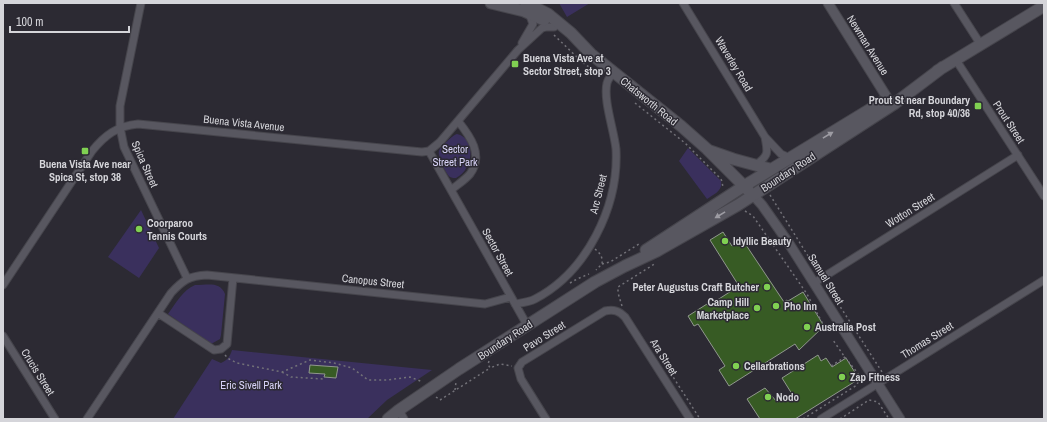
<svg xmlns="http://www.w3.org/2000/svg" width="1047" height="422" font-family="'Archivo Narrow',sans-serif">
<style>
.green{fill:#3a305d;fill-rule:evenodd}
.building{fill:#375b24;stroke:#90978e}
.lines{fill:none;stroke-linecap:round;stroke-linejoin:round}
.minor-casing{stroke:#46454c;stroke-width:9}
.tertiary-casing{stroke:#46454c;stroke-width:11}
.secondary-casing{stroke:#46454c;stroke-width:13}
.path{stroke:#727178;stroke-width:1.5;stroke-dasharray:2 3;stroke-linecap:butt}
.minor{stroke:#585760;stroke-width:7}
.tertiary{stroke:#585760;stroke-width:9}
.secondary{stroke:#585760;stroke-width:11}
.oneway{fill:#9d9ca3}
.poi-dot{fill:#80d052;stroke:#2c2a33;stroke-width:1.5}
.labels{text-anchor:middle;stroke-width:3;stroke-linejoin:round;paint-order:stroke}
.street-label{font-size:11px;fill:#d5d5da;stroke:#2c2a33}
.poi-label{font-size:11px;font-weight:bold;fill:#d5d5da;stroke:#2c2a33;text-anchor:start}
.park-label{font-size:11px;fill:#d7d2f6;stroke:#2c2a33}
</style>
<rect width="100%" height="100%" fill="#2c2a33"/>
<path class="green" d="M559 3H590L567 17Z
M457 134C478 139 472 171 456 178 454 178 452 178 450 177 446 174 437 156 439 151 440 147 453 135 457 134Z
M688 148 721 181C723 191 714 194 707 199L679 161Z
M141 210 159 248 139 278 108 257Z
M195 285C208 285 220 281 225 294L221 335 220 339 211 344 168 314C176 303 183 290 195 285Z
M232 350 432 370 387 400 367 419H173L212 359 221 363C228 360 230 356 232 350ZM310 365 338 367 336 378 325 377V374L309 373Z"/>
<path class="building" d="M723 232 732 246 742 239 784 302 787 300 788 301 803 292 824 326 799 350 795 344 729 386 719 370 725 366 698 324 694 326 688 316 707 304 708 306 739 286 710 240Z
M818 355 821 361 826 358 832 367 846 358 859 379 795 419H760L747 399 765 388 777 402 792 394 782 378Z
M310 365 338 367 336 378 324 377 325 374 309 373Z"/>
<g class="lines">
<g class="minor-casing">
<path id="minor" d="M141 3 120 106V127L124 147 187 278
M683 3 765 137 781 154 790 158
M954 3 981 45
M522 43 533 24 529 13
M956 60 1044 196
M429 151 527 325
M756 165C769 155 768 153 765 137
M451 190C457 185 465 180 470 174 484 155 470 136 458 121
M814 283 1018 155
M3 285 92 151C105 135 117 126 138 124L422 152 429 151 440 142 518 50 542 28 546 27H554
M515 304C521 303 529 302 535 299 587 272 619 206 616 149 614 130 603 100 607 83 608 79 611 76 613 72
M158 313 214 350 221 349 227 344 233 278
M3 336 55 419
M399 410 404 419
M87 419 171 293C183 280 189 276 207 275L485 304 510 297
M546 419 521 379 518 368 522 362 605 311C614 309 619 311 625 317L690 419
M821 419 1044 280"/>
</g>
<g class="tertiary-casing">
<path id="tertiary" d="M828 3 888 99
M753 195 762 205 788 242 900 419"/>
</g>
<g class="secondary-casing">
<path id="secondary" d="M491 3 524 11 544 20
M526 3 548 14 571 33 591 54 681 126 707 149 748 190
M937 71 1044 6
M710 151 733 159 770 169
M646 250 744 186 882 102
M388 419 399 410 459 369 595 282 625 266 657 251 738 205 894 104 943 67"/>
</g>
<path class="path" d="M554 35 582 62 603 77
M635 103 685 143 720 178 722 181 723 188
M770 195 815 267 821 270
M745 211 753 216 807 294 825 328
M595 249C600 253 603 257 602 264L596 270
M602 264 610 262 639 244
M570 283 577 279 589 274
M827 286 882 372
M622 306 618 293V287L656 263
M225 355 229 359 237 363 282 372 310 360 334 363 352 368 368 380H387L410 377 423 382
M489 361 488 364 490 368 500 364 512 366
M831 366 845 357
M668 369 700 419
M282 372 291 377 323 379
M455 390 456 382
M436 397 440 400 490 368
M803 419 857 385 860 376 844 356 833 340
M840 419 869 400 878 402 889 419"/>
<use href="#minor" class="minor"/>
<use href="#tertiary" class="tertiary"/>
<use href="#secondary" class="secondary"/>
</g>
<defs><path id="oneway-solid" d="M-6-.8H1V-3.2L6.5 0L1 3.2V.8H-6Z"/></defs>
<g class="oneway">
<use href="#oneway-solid" transform="translate(828 135) rotate(-31)"/>
<use href="#oneway-solid" transform="translate(720 215) rotate(149)"/>
</g>
<g class="poi-dot">
<rect x="511" y="60" width="8" height="8" rx="2"/>
<rect x="974" y="102" width="8" height="8" rx="2"/>
<rect x="81" y="147" width="8" height="8" rx="2"/>
<circle cx="139" cy="229" r="4"/>
<circle cx="725" cy="241" r="4"/>
<circle cx="767" cy="287" r="4"/>
<circle cx="776" cy="306" r="4"/>
<circle cx="757" cy="308" r="4"/>
<circle cx="807" cy="327" r="4"/>
<circle cx="736" cy="366" r="4"/>
<circle cx="842" cy="377" r="4"/>
<circle cx="768" cy="397" r="4"/>
</g>
<g class="labels">
<g class="street-label">
<text transform="translate(868 45) rotate(58)" y="4">Newman Avenue</text>
<text transform="translate(734 64) rotate(59)" y="4">Waverley Road</text>
<text transform="translate(649 101) rotate(39)" y="4">Chatsworth Road</text>
<text transform="translate(1009 122) rotate(57)" y="4">Prout Street</text>
<text transform="translate(244 123) rotate(6)" y="4">Buena Vista Avenue</text>
<text transform="translate(145 164) rotate(66)" y="4">Spica Street</text>
<text transform="translate(788 172) rotate(-33)" y="4">Boundary Road</text>
<text transform="translate(598 194) rotate(-76)" y="4">Arc Street</text>
<text transform="translate(910 210) rotate(-32)" y="4">Wotton Street</text>
<text transform="translate(498 252) rotate(61)" y="4">Sector Street</text>
<text transform="translate(826 279) rotate(58)" y="4">Samuel Street</text>
<text transform="translate(373 281) rotate(6)" y="4">Canopus Street</text>
<text transform="translate(544 336) rotate(-32)" y="4">Pavo Street</text>
<text transform="translate(505 340) rotate(-33)" y="4">Boundary Road</text>
<text transform="translate(927 340) rotate(-32)" y="4">Thomas Street</text>
<text transform="translate(664 357) rotate(58)" y="4">Ara Street</text>
<text transform="translate(38 372) rotate(58)" y="4">Crucis Street</text>
</g>
<g class="poi-label">
<text x="523" y="62">Buena Vista Ave at<tspan x="523" dy="13">Sector Street, stop 3</tspan></text>
<text x="970" y="104" text-anchor="end">Prout St near Boundary<tspan x="970" dy="13">Rd, stop 40/36</tspan></text>
<text x="85" y="168" text-anchor="middle">Buena Vista Ave near<tspan x="85" dy="13">Spica St, stop 38</tspan></text>
<text x="147" y="227">Coorparoo<tspan x="147" dy="13">Tennis Courts</tspan></text>
<text x="733" y="245">Idyllic Beauty</text>
<text x="759" y="291" text-anchor="end">Peter Augustus Craft Butcher</text>
<text x="749" y="306" text-anchor="end">Camp Hill<tspan x="749" dy="13">Marketplace</tspan></text>
<text x="784" y="310">Pho Inn</text>
<text x="815" y="331">Australia Post</text>
<text x="744" y="370">Cellarbrations</text>
<text x="850" y="381">Zap Fitness</text>
<text x="776" y="401">Nodo</text>
</g>
<g class="park-label">
<text x="455" y="153">Sector<tspan x="455" dy="13">Street Park</tspan></text>
<text x="251" y="389">Eric Sivell Park</text>
</g>
</g>
<rect width="1047" height="422" fill="none" stroke="#d5d5da" stroke-width="8"/>
<path d="M10 26v6h119v-6" fill="none" stroke="#d5d5da" stroke-width="2"/>
<text x="16" y="26" font-size="12" fill="#d5d5da" stroke="#2c2a33" stroke-width="3" paint-order="stroke">100 m</text>
</svg>
